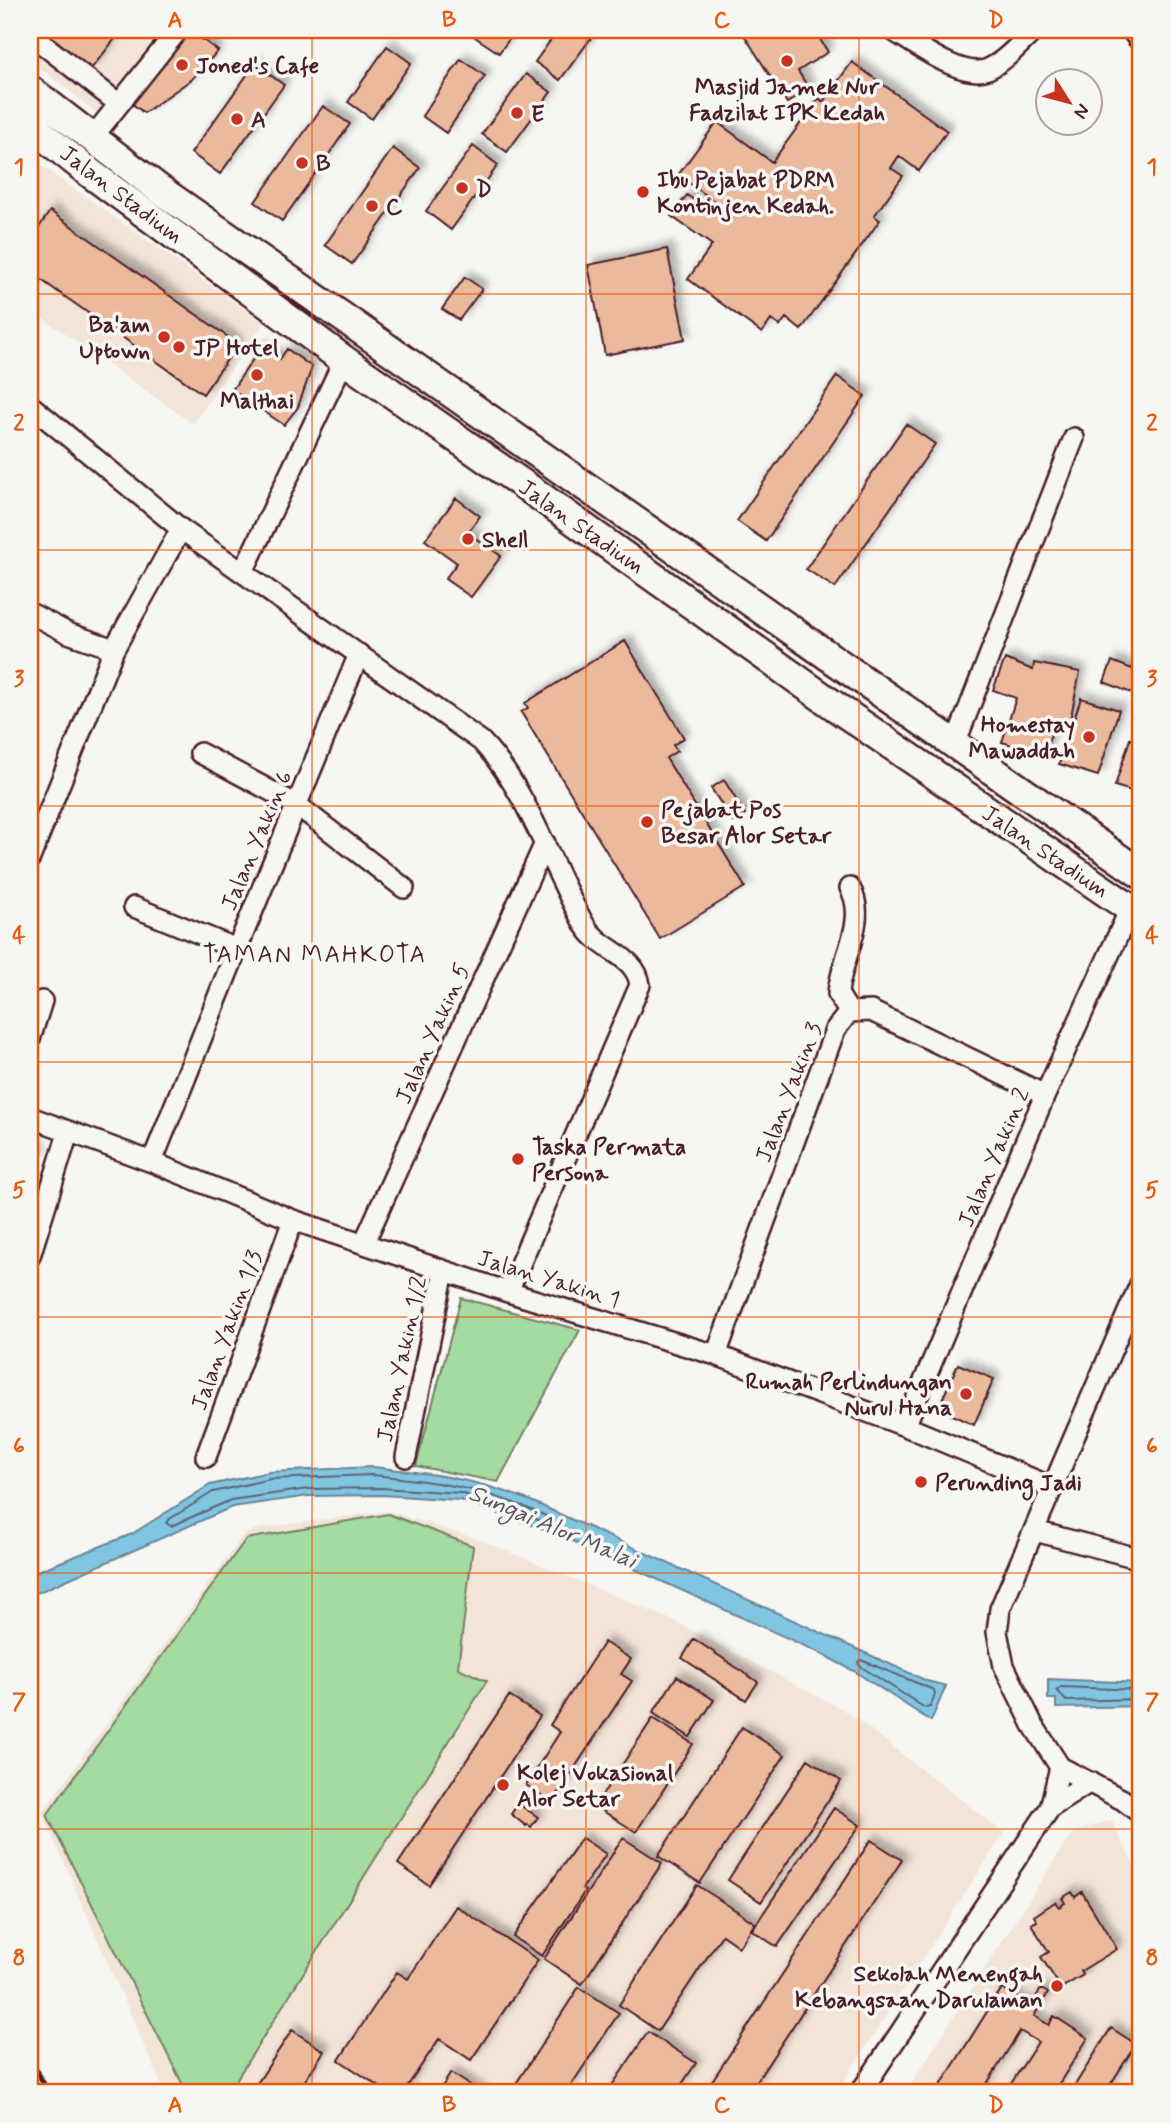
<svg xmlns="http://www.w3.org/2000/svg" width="1171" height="2123" font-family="Mynerve,sans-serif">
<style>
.built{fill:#f3e4d8}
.green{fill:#a3dba0;stroke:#767d66;stroke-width:2}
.water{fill:#80c6e1;stroke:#6a8398;stroke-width:2}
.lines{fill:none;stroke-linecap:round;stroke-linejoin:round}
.shore{stroke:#606274;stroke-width:2}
.building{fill:#ebba9c;stroke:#4a1f2b;stroke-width:2;filter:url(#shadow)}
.street-casing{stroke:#4a1f2b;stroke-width:24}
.secondary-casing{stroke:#4a1f2b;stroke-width:33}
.street{stroke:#f6f6f2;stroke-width:19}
.secondary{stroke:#f6f6f2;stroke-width:28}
.rail{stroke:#4a1f2b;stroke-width:5}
.grid{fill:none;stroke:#e8590c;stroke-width:2;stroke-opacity:0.55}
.poi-dot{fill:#c8321e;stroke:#f6f6f2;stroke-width:2.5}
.labels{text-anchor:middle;stroke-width:7;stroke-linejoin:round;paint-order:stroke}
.poi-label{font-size:23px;font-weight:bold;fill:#4a1f2b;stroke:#f6f6f2;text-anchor:start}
.street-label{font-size:23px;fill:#4a1f2b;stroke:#f6f6f2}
.neighbourhood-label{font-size:24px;letter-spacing:2px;fill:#4a1f2b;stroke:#f6f6f2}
.water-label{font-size:24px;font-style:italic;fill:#5a5162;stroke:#f6f6f2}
.neatline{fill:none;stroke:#e8590c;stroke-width:2.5}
.grid-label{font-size:23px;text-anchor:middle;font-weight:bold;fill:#e8590c}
</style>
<defs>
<filter id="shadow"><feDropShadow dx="6" dy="-6" stdDeviation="3.5" flood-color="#0004"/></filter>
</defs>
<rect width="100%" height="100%" fill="#f6f6f2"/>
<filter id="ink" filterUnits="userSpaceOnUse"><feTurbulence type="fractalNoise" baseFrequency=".0143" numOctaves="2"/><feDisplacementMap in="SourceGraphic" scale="14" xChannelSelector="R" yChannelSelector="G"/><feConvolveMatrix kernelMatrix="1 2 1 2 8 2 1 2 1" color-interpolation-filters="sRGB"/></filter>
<g filter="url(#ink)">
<path class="built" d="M30 30H144L168 50 108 122 30 60Z
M42 166 264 323 193 424 30 309V183Z
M388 1511 480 1540 674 1621 849 1713 1004 1833 836 2093H165L42 1813 244 1534 260 1528Z
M1111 1820 1141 1879V2093H905L1072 1833Z"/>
<path class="green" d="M461 1298 580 1330 498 1482 416 1466Z
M388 1514 473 1546 458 1668 487 1681 228 2093H187L47 1815 246 1539Z"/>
<path class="water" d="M372 1467C431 1473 476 1479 531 1501L927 1681 946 1686 931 1721 854 1671 816 1651 557 1534 460 1500 382 1495 309 1496 232 1507 30 1596V1574L132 1534 210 1485 269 1472Z
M1048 1679 1141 1683V1706L1056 1708V1699H1048Z"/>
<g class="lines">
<path class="shore" d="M372 1475C437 1481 487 1489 546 1516L548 1520 544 1522 461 1493 381 1488 308 1489 231 1500 171 1526 166 1523 168 1520 213 1492 270 1479Z
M861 1660 934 1690 935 1694 930 1707 925 1708 860 1666 858 1663Z
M1141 1690 1061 1687 1057 1690 1066 1701 1141 1699"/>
</g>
<path class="building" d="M43 30H122L91 69Z
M186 30H190L218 51 192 79 144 113 130 102Z
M480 30H516L499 53 475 37Z
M558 30H597L560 80 535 62Z
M741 30H814L828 52 798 71 809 89 787 103Z
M387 46 411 63 372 119 348 102Z
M461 59 485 76 446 133 422 116Z
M852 62 947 131 919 171 899 156 891 168 903 176 874 216 880 220 801 330 786 318 780 326 771 320 762 333 688 279 712 245 671 216 687 195 728 224 734 215 678 175 717 122 772 162 819 98 823 102Z
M255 64 284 85 220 174 191 153Z
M526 74 551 92 507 152 482 134Z
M323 106 350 124 282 221 255 202Z
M473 146 498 165 451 230 426 211Z
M393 148 420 168 352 264 325 245Z
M50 211 238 344 203 394 30 272V241Z
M667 249 685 339 605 355 588 265Z
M465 277 482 289 459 320 442 309Z
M262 346 280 359 287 349 312 367 298 407 284 425 232 390Z
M837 376 865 396 766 541 737 521Z
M906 424 935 444 835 588 806 569Z
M456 498 480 516 468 533 501 556 471 597 445 579 457 563 425 540Z
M625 641 684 738 673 745 677 751 666 758 745 887 660 939 521 712 528 708 525 703Z
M1137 656 1141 658V697L1104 682 1112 661 1132 669Z
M1005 659 1033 670 1034 663 1080 672 1070 721 1056 719 1044 755 1002 742 1016 698 993 690Z
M1081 698 1119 710 1098 776 1059 764Z
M1130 739 1141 743V794L1115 786Z
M724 780 745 814 733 822 711 788Z
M30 1138 41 1154 30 1161Z
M958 1364 994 1379 974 1425 938 1409Z
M694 1639 758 1682 746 1700 682 1658Z
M604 1642 631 1659 621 1674 632 1681 552 1802 526 1785 560 1732 550 1725Z
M677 1676 714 1700 690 1737 653 1713Z
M509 1696 540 1716 429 1885 398 1864Z
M653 1718 693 1744 636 1832 595 1806Z
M742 1727 785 1755 700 1883 658 1856Z
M808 1759 841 1781 761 1902 728 1880Z
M518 1804 538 1817 531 1827 527 1824 526 1826 511 1814Z
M834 1808 860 1825 777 1947 752 1930Z
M582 1838 606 1854 582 1889 585 1891 542 1956 513 1937Z
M623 1838 662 1863 582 1984 544 1959Z
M871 1840 902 1860 749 2093H704Z
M697 1885 755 1923 739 1947 722 1935 658 2031 619 2005Z
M1072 1892 1075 1897 1082 1892 1117 1949 1081 1971 1083 1975 1061 1988 1041 1957 1049 1952 1031 1924 1037 1921 1034 1916 1055 1902 1059 1907 1065 1903 1062 1898Z
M456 1906 538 1960 471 2060 439 2039 403 2093H389L339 2060 397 1972 408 1979Z
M579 1987 619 2013 566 2093H510Z
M1002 1988 1030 2006 1041 1989 1048 1993 1034 2016 1049 2025 1054 2016 1088 2038 1053 2093H1005L1038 2042 1020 2031 981 2093H936Z
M1111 2028 1136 2044 1105 2093H1070Z
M292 2030 324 2051 297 2093H251Z
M648 2032 696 2063 676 2093H607Z
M451 2073 482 2093H438Z"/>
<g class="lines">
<g class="street-casing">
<path id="street" d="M892 30C914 43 962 80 988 69 1006 61 1020 43 1035 30
M1131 30 1141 42
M30 34 119 104
M92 138 178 30
M30 405 181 529 481 741C528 790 551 867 584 924 600 952 636 954 640 985L508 1292
M243 572 344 360
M30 613 68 633 114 649
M955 744 1074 438
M200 753 297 805 404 888
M30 858 114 649 181 529
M134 907 237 949
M849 1012 838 994C840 959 869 921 850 888
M30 1039 42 1001
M30 1117 152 1162 293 1220 508 1292 716 1355 905 1426 1054 1488
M152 1162 237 949 359 654
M364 1243 545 843
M30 1256 68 1133
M1141 1282 1000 1609 997 1632 1004 1666 1033 1725 1060 1767 1123 1800 1141 1814
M716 1355 835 1030 849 1012 871 1011 1045 1095
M905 1426 1045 1095 1130 909
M206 1457 293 1220
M406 1457 444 1271
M1035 1531 1141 1559
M1050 1808 1090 1782
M860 2093 1050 1808 1060 1767"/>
</g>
<g class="secondary-casing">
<path id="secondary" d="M30 90 159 189 1141 874
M30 125 86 170 344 360 527 487 839 709 1141 916"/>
</g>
<use href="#street" class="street"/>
<use href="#secondary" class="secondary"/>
<path class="rail" d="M30 2059 49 2093
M30 2083 36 2093"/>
</g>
</g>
<path class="grid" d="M312 30V2093M586 30V2093M859 30V2093M30 294H1141M30 550H1141M30 806H1141M30 1062H1141M30 1317H1141M30 1573H1141M30 1829H1141"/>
<g class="poi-dot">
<circle cx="787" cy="61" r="7"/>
<circle cx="182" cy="65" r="7"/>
<circle cx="517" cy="113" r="7"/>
<circle cx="237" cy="119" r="7"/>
<circle cx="302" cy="163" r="7"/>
<circle cx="462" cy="188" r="7"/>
<circle cx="643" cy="192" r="7"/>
<circle cx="372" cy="206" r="7"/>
<circle cx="164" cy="337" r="7"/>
<circle cx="179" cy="347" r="7"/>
<circle cx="257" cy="375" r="7"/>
<circle cx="468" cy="539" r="7"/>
<circle cx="1089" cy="737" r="7"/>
<circle cx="647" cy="822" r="7"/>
<circle cx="518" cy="1159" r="7"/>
<circle cx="966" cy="1394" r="7"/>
<circle cx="921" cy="1482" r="7"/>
<circle cx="503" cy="1785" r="7"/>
<circle cx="1057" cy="1986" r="7"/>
</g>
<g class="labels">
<g class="poi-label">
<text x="196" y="73">Joned's Cafe</text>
<text x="787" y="94" text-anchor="middle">Masjid Jamek Nur<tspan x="787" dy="26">Fadzilat IPK Kedah</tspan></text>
<text x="531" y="121">E</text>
<text x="251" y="127">A</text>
<text x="316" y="171">B</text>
<text x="657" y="187">Ibu Pejabat PDRM<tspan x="657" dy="26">Kontinjen Kedah.</tspan></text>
<text x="476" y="196">D</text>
<text x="386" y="214">C</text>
<text x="150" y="332" text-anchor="end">Ba'am<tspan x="150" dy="26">Uptown</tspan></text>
<text x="193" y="355">JP Hotel</text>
<text x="257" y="408" text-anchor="middle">Malthai</text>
<text x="482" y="547">Shell</text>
<text x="1075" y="732" text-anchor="end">Homestay<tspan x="1075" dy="26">Mawaddah</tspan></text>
<text x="661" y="817">Pejabat Pos<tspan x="661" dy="26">Besar Alor Setar</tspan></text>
<text x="532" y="1154">Taska Permata<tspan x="532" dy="26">Persona</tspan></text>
<text x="952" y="1389" text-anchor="end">Rumah Perlindungan<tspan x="952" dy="26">Nurul Hana</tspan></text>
<text x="935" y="1490">Perunding Jadi</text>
<text x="517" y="1780">Kolej Vokasional<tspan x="517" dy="26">Alor Setar</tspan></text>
<text x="1043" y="1981" text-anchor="end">Sekolah Menengah<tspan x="1043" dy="26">Kebangsaan Darulaman</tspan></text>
</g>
<g class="street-label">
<text transform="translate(122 194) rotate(37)" y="8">Jalan Stadium</text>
<text transform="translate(582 526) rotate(35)" y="8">Jalan Stadium</text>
<text transform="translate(256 840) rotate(-67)" y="8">Jalan Yakin 6</text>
<text transform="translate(1046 851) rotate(34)" y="8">Jalan Stadium</text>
<text transform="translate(432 1033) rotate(-66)" y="8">Jalan Yakin 5</text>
<text transform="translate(788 1092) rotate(-69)" y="8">Jalan Yakin 3</text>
<text transform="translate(993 1157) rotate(-67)" y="8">Jalan Yakin 2</text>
<text transform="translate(549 1278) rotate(17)" y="8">Jalan Yakin 1</text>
<text transform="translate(226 1330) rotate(-70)" y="8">Jalan Yakin 1/3</text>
<text transform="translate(401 1359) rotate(-78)" y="8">Jalan Yakin 1/2</text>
</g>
<g class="neighbourhood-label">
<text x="315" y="962">TAMAN MAHKOTA</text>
</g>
<g class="water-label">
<text transform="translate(553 1526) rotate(23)" y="8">Sungai Alor Malai</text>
</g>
</g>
<rect width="1171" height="2123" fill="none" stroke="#f6f6f2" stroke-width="77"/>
<g transform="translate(1069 102) rotate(126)"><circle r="33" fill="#f6f6f2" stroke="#b1a0a2" stroke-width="2"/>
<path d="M0-5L12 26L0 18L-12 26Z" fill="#c8321e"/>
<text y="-10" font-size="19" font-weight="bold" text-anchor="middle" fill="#4a1f2b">N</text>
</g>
<rect x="38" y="38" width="1094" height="2046" class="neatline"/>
<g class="grid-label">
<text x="175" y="27">A</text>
<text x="449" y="27">B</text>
<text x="722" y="27">C</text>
<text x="996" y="27">D</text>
<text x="19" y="174">1</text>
<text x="1152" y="174">1</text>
<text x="19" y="430">2</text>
<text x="1152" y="430">2</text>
<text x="19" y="686">3</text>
<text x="1152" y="686">3</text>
<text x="19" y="942">4</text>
<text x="1152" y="942">4</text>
<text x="19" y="1197">5</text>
<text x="1152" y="1197">5</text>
<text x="19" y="1453">6</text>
<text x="1152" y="1453">6</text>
<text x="19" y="1709">7</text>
<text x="1152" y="1709">7</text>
<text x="19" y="1965">8</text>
<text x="1152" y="1965">8</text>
<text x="175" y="2112">A</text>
<text x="449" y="2112">B</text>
<text x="722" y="2112">C</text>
<text x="996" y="2112">D</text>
</g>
</svg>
